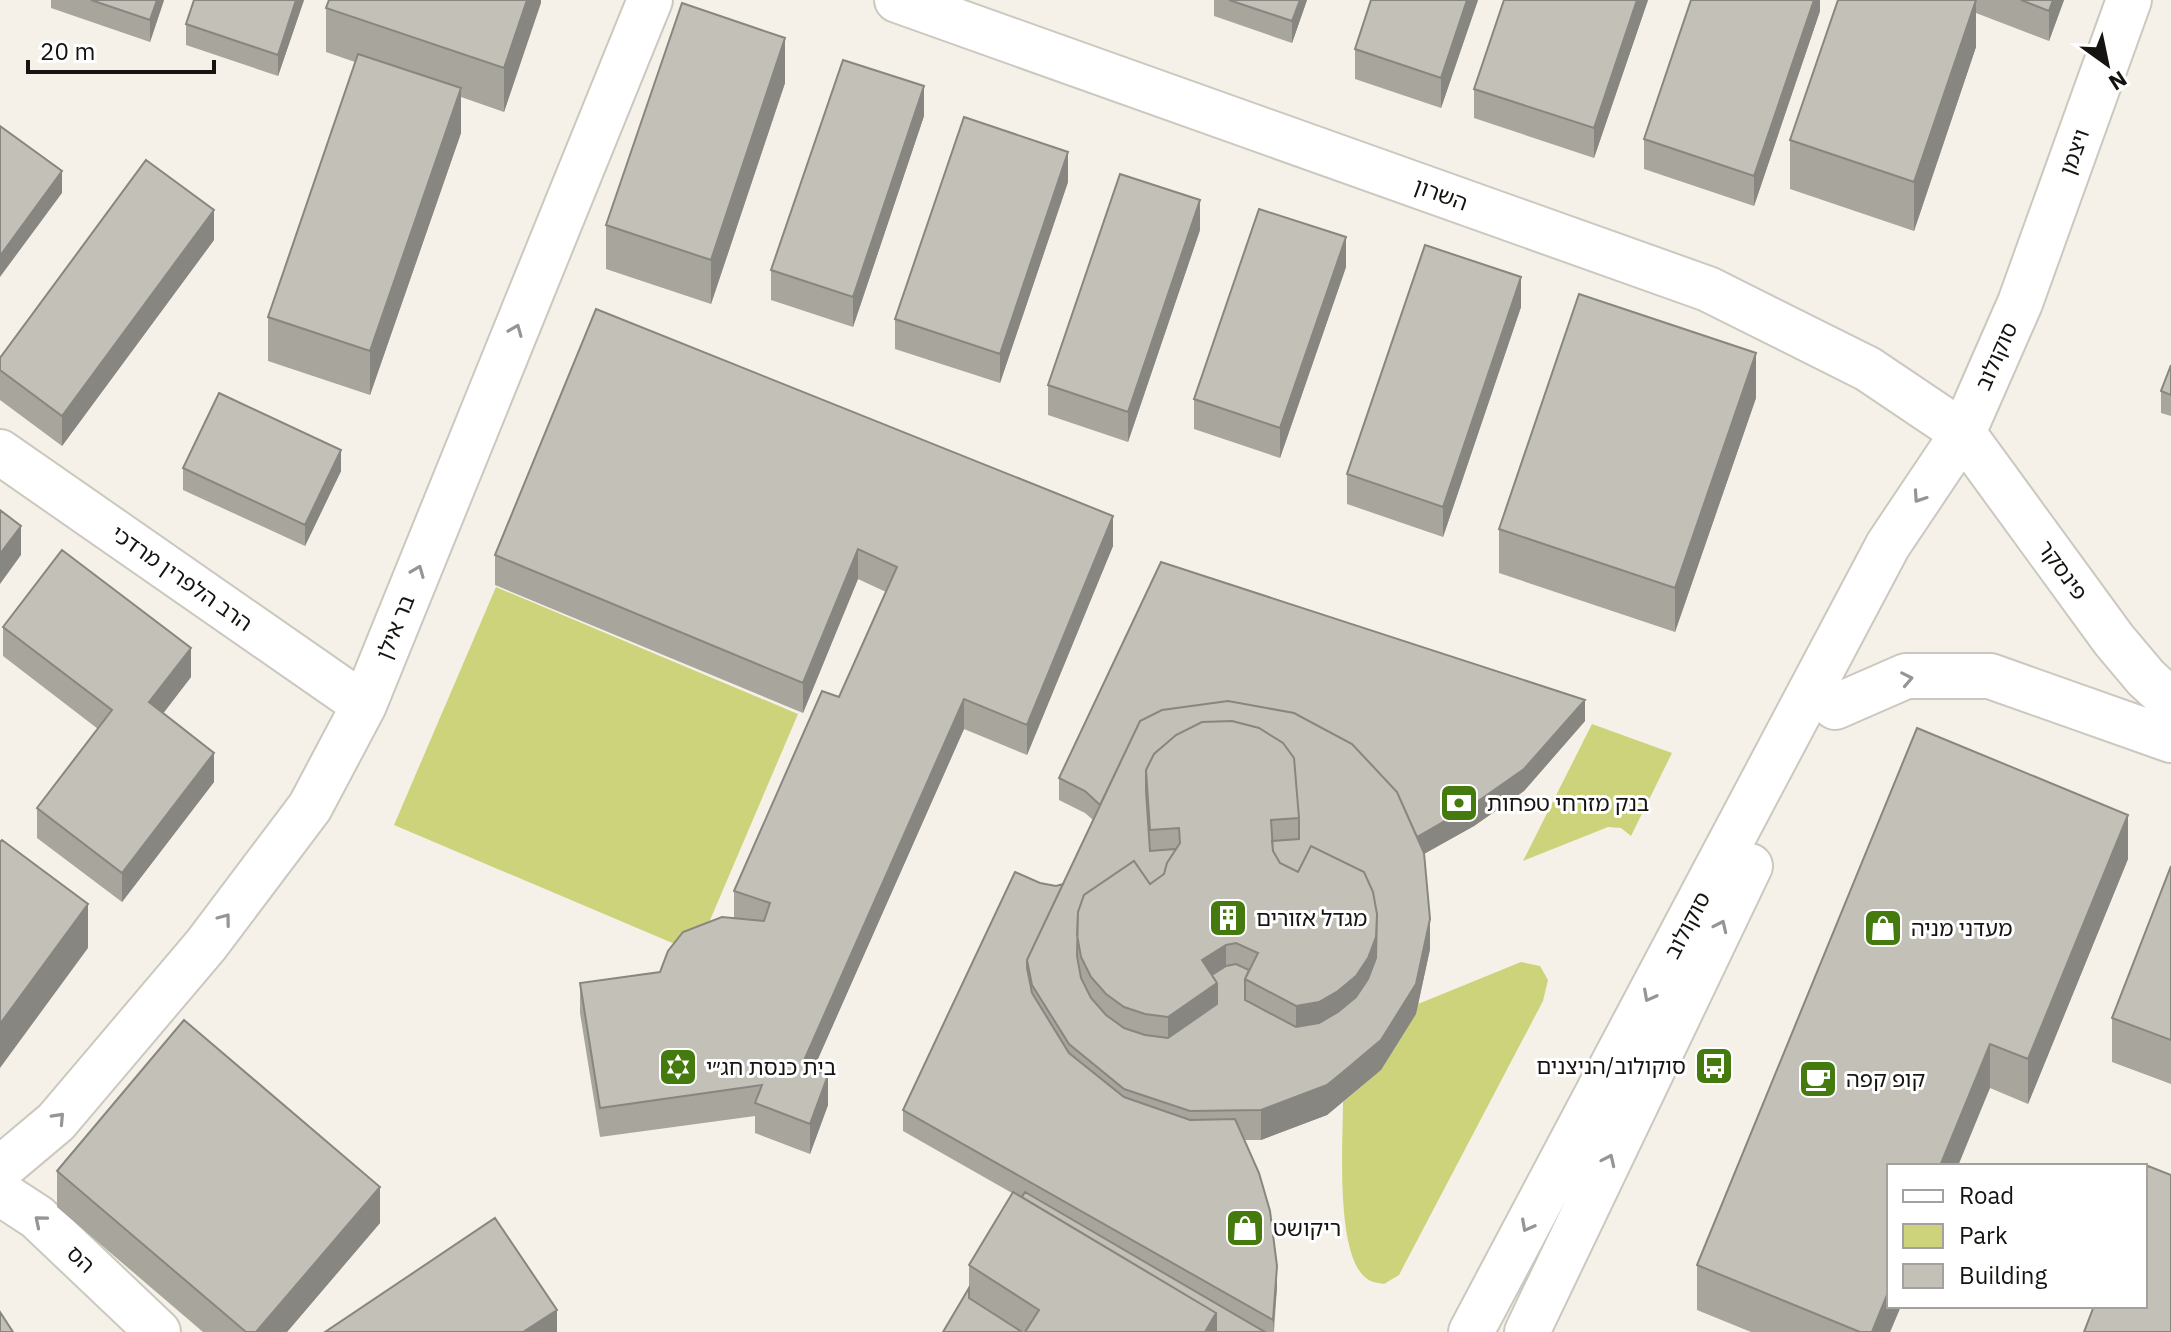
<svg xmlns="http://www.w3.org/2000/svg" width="2171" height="1332" font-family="'IBM Plex Sans','Noto Sans Hebrew',sans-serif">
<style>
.green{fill:#ccd37b}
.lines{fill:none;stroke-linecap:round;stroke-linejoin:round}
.minor-casing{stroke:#cbc8bf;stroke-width:48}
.minor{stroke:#fff;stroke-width:44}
.wall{fill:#a8a59d}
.shaded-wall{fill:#888680}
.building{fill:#c3c0b7;stroke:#888680;stroke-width:2;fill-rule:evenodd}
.oneway{stroke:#969594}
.labels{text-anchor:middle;stroke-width:6;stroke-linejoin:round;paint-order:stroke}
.street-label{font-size:22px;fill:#161411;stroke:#fff}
.poi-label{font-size:22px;fill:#161411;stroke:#fff;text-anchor:start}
</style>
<rect width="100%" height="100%" fill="#f5f1e8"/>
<path class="green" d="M496 587 798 714 696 953 394 825Z
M1592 724 1672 753 1631 836 1621 828 1608 827 1523 861Z
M1521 962 1540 966 1548 980 1543 1001 1399 1275 1384 1284C1379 1283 1370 1282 1366 1278 1335 1254 1343 1141 1343 1102L1381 1070 1416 1014 1418 1004Z"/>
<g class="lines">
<g class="minor-casing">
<path id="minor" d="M897 0 1708 289 1868 369 1963 433 2114 640 2146 678 2171 701
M0 452 364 705
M1835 707 1906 676H1990L2171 740
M0 1169 56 1122 206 945 310 807 364 705 650 0
M0 1193 37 1217 158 1332
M1471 1332 1888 545 1963 433 2020 303 2129 0
M1527 1332 1750 866"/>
</g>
<use href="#minor" class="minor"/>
</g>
<path class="wall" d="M51 0H164L150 42 51 8Z
M194 0H304L278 76 186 45V24Z
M541 0 504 112 461 97V133L370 395 268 361V317L355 62 326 52V8Z
M1214 0H1307L1292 43 1214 16Z
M1371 0H1478L1441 108 1355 79V49Z
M1648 0 1594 158 1474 118V89Z
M1820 0V11L1754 206 1644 169V139Z
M1838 0H2064L2049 41 1976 13V47L1914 231 1790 189V140Z
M785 83 711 304 606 269V225Z
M924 116 853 327 771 300V270Z
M1068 182 1000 383 895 349V319Z
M1200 230 1128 442 1048 415V385Z
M214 240 62 446 0 400V358Z
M1346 267 1280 458 1194 429V399Z
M1521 307 1443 537 1347 504V474Z
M2171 365V416L2161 413V391Z
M1756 398 1675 632 1499 573V529Z
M183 468 341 471 305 546 183 490Z
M1113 546 1027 755 964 729 813 1070 828 1105 810 1154 755 1133V1116L600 1137 580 1013V983L660 972 734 918V891L839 697 886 592 858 579 803 713 495 585V555Z
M3 627 191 677 163 713 214 782 122 902 37 838V808L98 729 3 656Z
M1585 721 1524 791 1474 826 1424 854 1430 949 1416 1014 1381 1070 1327 1115 1261 1140H1244L1277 1287 1274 1332H943L969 1288V1265L1012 1193 903 1131V1110L1040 883 1056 886 1063 884 1093 820 1085 813 1059 800V778Z
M2128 859 2028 1104 1990 1088 1889 1306H1901L1890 1332H1751L1697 1310V1265Z
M2171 866V1084L2112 1062V1018Z
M57 1171 380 1223 287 1332H203L57 1207Z"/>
<path class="shaded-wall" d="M157 0H164L150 42V20Z
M296 0H304L278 76V55Z
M527 0H541V3L504 112V68Z
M1300 0H1307L1292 43V21Z
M1467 0H1478L1441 108V78Z
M1637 0H1648L1594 158V128Z
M1814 0H1820V11L1754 206V176Z
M1976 0V47L1914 231V182Z
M2053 0H2064L2049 41V11Z
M785 38V83L711 304V260Z
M924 86V116L853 327V297Z
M461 88V133L370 395V351Z
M1068 152V182L1000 383V354Z
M62 171V193L0 277V256Z
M1200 200V230L1128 442V412Z
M214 210V240L62 446V416Z
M1346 237V267L1280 458V428Z
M1521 277V307L1443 537V507Z
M1756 353V398L1675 632V588Z
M341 450V471L305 546V525Z
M1113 516V546L1027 755V725Z
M21 526V555L0 584V554Z
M858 549V579L803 713V683Z
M191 648V677L149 732V702Z
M964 699V729L802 1095V1065Z
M1585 700V721L1524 791 1474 826 1413 860V839Z
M214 753V782L122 902V873Z
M2128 815V859L2028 1104V1059Z
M88 904V948L0 1068V1024Z
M1377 914V965L1319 1053 1296 1057V1006Z
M1430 919V949L1416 1014 1381 1070 1327 1115 1261 1140V1110Z
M1226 945V995L1168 1068V1017L1202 960Z
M1990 1044V1088L1958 1166H1940Z
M828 1075V1105L810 1154V1124Z
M380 1187V1223L287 1332H256Z
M1277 1266V1287L1273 1332V1320Z
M1889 1290V1306H1901L1890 1332H1872Z
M557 1310V1332H523Z
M1216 1313V1332H1205Z"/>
<path class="building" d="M91 0H157L150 20Z
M194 0H296L278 55 186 24Z
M329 0H527L504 68 326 8Z
M1229 0H1300L1292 21Z
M1371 0H1467L1441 78 1355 49Z
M1504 0H1637L1594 128 1474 89Z
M1691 0H1814L1754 176 1644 139Z
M1838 0H1976L1914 182 1790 140Z
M2021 0H2053L2049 11Z
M682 3 785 38 711 260 606 225Z
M358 54 461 88 370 351 268 317Z
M843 60 924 86 853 297 771 270Z
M964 117 1068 152 1000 354 895 319Z
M0 126 62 171 0 256Z
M146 160 214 210 62 416 0 370V358Z
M1120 174 1200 200 1128 412 1048 385Z
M1259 209 1346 237 1280 428 1194 399Z
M1425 245 1521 277 1443 507 1347 474Z
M1579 294 1756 353 1675 588 1499 529Z
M596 309 1113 516 1027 725 964 699 802 1065 828 1075 810 1124 755 1103 762 1085 600 1108 580 983 660 972 668 951 683 932 722 917 764 921 770 903 734 891 822 691 839 697 897 567 858 549 803 683 495 555Z
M2171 365V395L2161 391Z
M219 393 341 450 305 525 183 468Z
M0 510 21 526 0 554Z
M62 550 191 648 149 702 214 753 122 873 37 808 112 710 3 627Z
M1161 562 1585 700 1524 769 1474 804 1417 837 1397 792 1352 744 1294 713 1228 701 1162 710 1140 721 1100 805 1085 791 1059 778Z
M1228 701 1294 713 1352 744 1397 792 1424 853 1430 919 1416 984 1381 1040 1343 1072 1327 1085 1261 1110 1190 1111 1124 1089 1069 1044 1032 985 1027 960 1140 721 1162 710ZM1232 721 1259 728 1283 743 1294 758 1299 818V839L1272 841 1273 851 1280 863 1298 872 1311 846 1364 872 1373 892 1377 914 1376 958 1368 979 1356 997 1338 1012 1319 1023 1296 1027 1245 1000V979L1249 970 1236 964 1226 966 1212 975 1217 983V1004L1168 1038 1145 1035 1124 1028 1106 1015 1091 998 1081 978 1077 956 1078 912 1084 895 1134 861 1150 884 1164 874 1167 863 1176 849 1150 851 1146 791V770L1154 754 1176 735 1202 722Z
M1232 721 1259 728 1283 743 1294 758 1299 818 1271 820 1273 851 1280 863 1298 872 1311 846 1364 872 1373 892 1377 914 1376 937 1368 958 1356 976 1338 991 1319 1002 1296 1006 1245 979 1258 953 1236 943 1226 945 1202 960 1217 983 1168 1017 1145 1014 1124 1007 1106 994 1091 977 1081 957 1077 935 1078 912 1084 895 1134 861 1150 884 1164 874 1167 863 1180 843 1179 828 1150 830 1146 770 1154 754 1176 735 1202 722Z
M1917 728 2128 815 2028 1059 1990 1044 1940 1166H1889V1290L1872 1332H1860L1697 1265Z
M2 840 88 904 0 1024V842Z
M2171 866V1040L2112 1018Z
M1015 872 1040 883 1056 886 1063 884 1027 960V968L1032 993 1069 1053 1124 1097 1190 1120 1235 1119 1259 1173 1270 1211 1277 1266 1273 1320 903 1110Z
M184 1020 380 1187 256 1332H246L57 1171Z
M2148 1166 2171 1175V1332H2084L2094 1306H2145V1174Z
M1013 1192 1216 1313 1205 1332H1025L1039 1310 969 1265Z
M1025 1192 1265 1332H1216V1313L1022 1197Z
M495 1218 557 1310 523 1332H325Z
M969 1288V1298L1022 1332H943Z
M0 1312 13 1332H0Z"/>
<defs><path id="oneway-chevron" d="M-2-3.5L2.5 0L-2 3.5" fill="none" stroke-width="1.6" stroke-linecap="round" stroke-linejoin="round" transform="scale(2)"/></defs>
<g class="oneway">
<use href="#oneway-chevron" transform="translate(516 330) rotate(-68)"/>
<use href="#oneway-chevron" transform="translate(1919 497) rotate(124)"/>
<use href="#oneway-chevron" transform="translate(418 571) rotate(-68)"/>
<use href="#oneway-chevron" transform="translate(1907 679) rotate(-11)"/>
<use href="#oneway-chevron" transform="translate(225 919) rotate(-53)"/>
<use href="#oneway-chevron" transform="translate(1721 926) rotate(-65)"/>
<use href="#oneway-chevron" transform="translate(1649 996) rotate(118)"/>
<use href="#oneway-chevron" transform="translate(59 1118) rotate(-47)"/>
<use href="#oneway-chevron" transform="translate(1609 1160) rotate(-65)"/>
<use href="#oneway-chevron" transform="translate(40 1221) rotate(-140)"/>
<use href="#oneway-chevron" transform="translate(1527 1226) rotate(118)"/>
</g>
<defs>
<g id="bank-square" transform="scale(2)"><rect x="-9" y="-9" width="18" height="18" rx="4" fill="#447a0e" stroke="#fff"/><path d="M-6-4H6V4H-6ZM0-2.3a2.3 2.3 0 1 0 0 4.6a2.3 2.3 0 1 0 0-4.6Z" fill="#fff"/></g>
<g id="building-square" transform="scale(2)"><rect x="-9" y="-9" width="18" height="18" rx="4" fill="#447a0e" stroke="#fff"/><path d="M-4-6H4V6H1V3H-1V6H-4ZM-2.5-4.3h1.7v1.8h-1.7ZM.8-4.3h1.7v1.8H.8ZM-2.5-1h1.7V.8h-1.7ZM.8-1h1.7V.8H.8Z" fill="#fff"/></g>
<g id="shop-square" transform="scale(2)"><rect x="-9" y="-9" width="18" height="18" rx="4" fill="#447a0e" stroke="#fff"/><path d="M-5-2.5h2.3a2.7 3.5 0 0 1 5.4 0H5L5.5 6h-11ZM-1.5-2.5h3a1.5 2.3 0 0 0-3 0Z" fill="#fff"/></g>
<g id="bus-square" transform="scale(2)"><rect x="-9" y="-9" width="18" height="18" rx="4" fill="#447a0e" stroke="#fff"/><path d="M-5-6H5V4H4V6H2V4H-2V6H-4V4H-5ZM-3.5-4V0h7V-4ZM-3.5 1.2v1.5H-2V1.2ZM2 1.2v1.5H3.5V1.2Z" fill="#fff"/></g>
<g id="synagogue-square" transform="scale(2)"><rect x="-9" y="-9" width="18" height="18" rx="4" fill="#447a0e" stroke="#fff"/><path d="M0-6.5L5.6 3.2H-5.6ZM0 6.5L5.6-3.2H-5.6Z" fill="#fff"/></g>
<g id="cafe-square" transform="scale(2)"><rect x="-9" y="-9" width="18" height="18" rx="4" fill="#447a0e" stroke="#fff"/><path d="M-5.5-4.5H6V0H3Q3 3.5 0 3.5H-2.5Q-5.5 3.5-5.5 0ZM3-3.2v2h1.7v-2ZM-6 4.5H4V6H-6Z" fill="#fff"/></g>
</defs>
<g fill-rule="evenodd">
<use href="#bank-square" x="1459" y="803"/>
<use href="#building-square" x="1228" y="918"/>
<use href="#shop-square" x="1883" y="928"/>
<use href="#bus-square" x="1714" y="1066"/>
<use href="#synagogue-square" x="678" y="1067"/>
<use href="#cafe-square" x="1818" y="1079"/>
<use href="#shop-square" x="1245" y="1228"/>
</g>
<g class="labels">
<g class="street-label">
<text transform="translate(2074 152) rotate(-70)" y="8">ויצמן</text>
<text transform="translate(1441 194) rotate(20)" y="8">השרון</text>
<text transform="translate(1996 356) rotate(-66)" y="8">סוקולוב</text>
<text transform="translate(2063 570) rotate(54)" y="8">פינסקר</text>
<text transform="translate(182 578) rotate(35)" y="8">הרב הלפרין מרדכי</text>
<text transform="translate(395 627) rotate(-68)" y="8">בר אילן</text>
<text transform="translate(1687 925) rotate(-62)" y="8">סוקולוב</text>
<text transform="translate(81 1259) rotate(43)" y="8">הס</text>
</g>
<g class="poi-label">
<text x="1487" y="811">בנק מזרחי טפחות</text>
<text x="1256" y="926">מגדל אזורים</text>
<text x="1911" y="936">מעדני מניה</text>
<text x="1686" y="1074" text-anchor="end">סוקולוב/הניצנים</text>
<text x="706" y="1075">בית כנסת חג״י</text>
<text x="1846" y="1087">קופ קפה</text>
<text x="1273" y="1236">ריקושט</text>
</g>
</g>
<rect x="1887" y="1164" width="260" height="144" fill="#ffffff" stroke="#a2a1a0" stroke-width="2"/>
<rect x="1903" y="1190" width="40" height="12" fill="#ffffff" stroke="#a2a1a0" stroke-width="2"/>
<text x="1959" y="1204" font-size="24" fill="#161411">Road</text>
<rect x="1903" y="1224" width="40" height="24" fill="#ccd37b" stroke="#a2a1a0" stroke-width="2"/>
<text x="1959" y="1244" font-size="24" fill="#161411">Park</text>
<rect x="1903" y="1264" width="40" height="24" fill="#c3c0b7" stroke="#a2a1a0" stroke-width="2"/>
<text x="1959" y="1284" font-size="24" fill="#161411">Building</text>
<g transform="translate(2107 64) rotate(147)" stroke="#ffffff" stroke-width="6" paint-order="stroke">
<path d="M0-6L14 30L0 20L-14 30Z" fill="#161411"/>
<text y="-12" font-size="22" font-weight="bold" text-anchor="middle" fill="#161411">N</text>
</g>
<path d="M28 60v12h186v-12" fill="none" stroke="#161411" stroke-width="4"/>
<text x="40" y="60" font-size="24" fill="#161411" stroke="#ffffff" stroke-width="6" paint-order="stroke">20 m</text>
</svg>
